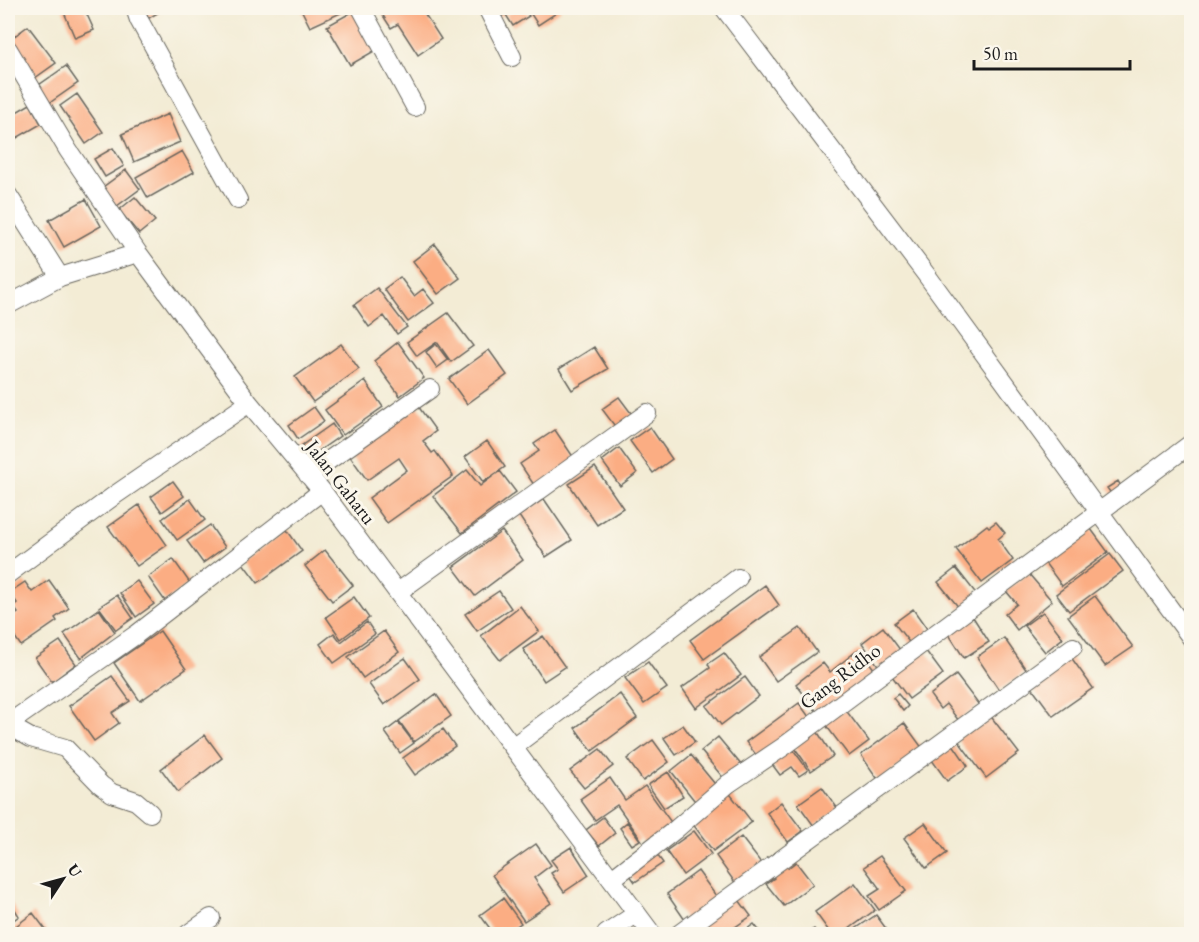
<svg xmlns="http://www.w3.org/2000/svg" width="1199" height="942" font-family="'EB Garamond',serif">
<style>
.building{fill:#fbad83}
.lines{fill:none;stroke-linecap:round;stroke-linejoin:round}
.street-casing{stroke:#67655d;stroke-width:20}
.street{stroke:#fff;stroke-width:18}
.labels{text-anchor:middle;stroke-width:6;stroke-linejoin:round;paint-order:stroke}
.street-label{font-size:20px;fill:#1c1c1c;stroke:#fbf7ec}
</style>
<rect width="100%" height="100%" fill="#fbf7ec"/>
<filter id="ink" filterUnits="userSpaceOnUse"><feTurbulence type="fractalNoise" baseFrequency=".0167" numOctaves="2"/><feDisplacementMap in="SourceGraphic" scale="12" xChannelSelector="R" yChannelSelector="G"/><feConvolveMatrix kernelMatrix="1 2 1 2 8 2 1 2 1" color-interpolation-filters="sRGB"/></filter>
<filter id="wash" filterUnits="userSpaceOnUse"><feTurbulence type="fractalNoise" baseFrequency=".008" numOctaves="4" result="noise"/><feDisplacementMap in="SourceGraphic" scale="24" xChannelSelector="R" yChannelSelector="G"/><feGaussianBlur stdDeviation="1.35" result="paint"/><feColorMatrix in="noise" values="0 0 0 0 0 0 0 0 0 0 0 0 0 0 0 0 0 1.4 0 .05"/><feComposite in="paint" operator="in"/></filter>
<g filter="url(#wash)">
<rect width="100%" height="100%" fill="#f3ecd5"/>
<g id="blocks">
<path class="building" d="M68 8H84L94 30 75 38 63 10Z
M143 8H166L149 18Z
M305 8H343L345 11 310 27 301 9Z
M385 8H421L441 39 418 55 398 24 391 28 380 11Z
M494 8H515L500 17Z
M518 8H524L529 16 513 26 506 15Z
M527 8H559L561 10 538 25Z
M354 11 376 50 350 65 327 26Z
M28 26 56 63 35 78 8 41Z
M66 66 78 83 48 104 36 87Z
M77 94 103 132 86 144 60 106Z
M30 104 41 124 8 143V117Z
M168 114 180 142 134 162 122 134Z
M113 148 124 166 105 177 94 159Z
M182 151 194 172 148 198 136 177Z
M126 170 140 189 117 206 103 187Z
M135 197 155 221 139 234 119 210Z
M86 199 101 226 64 247 49 220Z
M435 244 460 278 438 294 413 261Z
M400 277 414 296 423 289 434 303 408 322 384 289Z
M377 288 407 327 397 334 384 316 369 327 354 305Z
M448 313 473 346 451 362 437 342 417 356 407 342Z
M398 342 424 378 400 396 374 361Z
M341 344 359 369 313 402 295 377Z
M436 344 448 360 437 368 426 352Z
M594 347 608 369 572 390 559 369Z
M489 350 507 375 467 404 449 379Z
M365 381 383 407 343 435 325 410Z
M619 397 634 417 617 429 602 409Z
M418 406 436 431 423 441 432 453 435 451 453 476 387 523 369 498 407 470 399 458 367 480 349 455Z
M314 407 324 421 298 439 289 425Z
M332 424 340 436 310 457 301 446Z
M650 427 672 459 653 473 630 441Z
M555 430 576 461 536 488 520 464 539 451 534 444Z
M487 441 505 467 483 482 465 457Z
M619 448 637 473 620 486 602 461Z
M595 467 623 508 597 525 569 484Z
M467 470 480 486 500 471 516 492 462 533 433 496Z
M173 481 184 496 162 512 151 497Z
M1118 481 1123 490 1113 496 1107 488Z
M190 499 205 520 177 540 162 519Z
M544 499 572 540 546 557 519 516Z
M139 505 167 545 137 566 108 527Z
M996 522 1005 533 998 539 1013 560 982 583 956 549 987 525 989 527Z
M210 525 225 547 203 563 187 541Z
M1088 525 1108 552 1062 586 1042 559Z
M287 530 302 551 258 583 242 562Z
M502 531 523 560 475 596 453 567Z
M325 550 353 585 332 601 305 566Z
M1110 554 1123 571 1069 611 1056 594Z
M173 559 190 583 165 601 148 577Z
M956 568 978 596 960 609 938 582Z
M1028 573 1052 601 1017 630 1005 614 1017 604 1006 591Z
M49 580 69 608 55 618 57 621 21 646 8 627V620L18 613 13 606 17 603 10 592 25 582 32 592Z
M137 581 154 604 136 617 120 593Z
M765 585 779 605 704 659 690 640Z
M499 591 511 608 477 631 465 614Z
M117 595 133 618 116 630 99 607Z
M1095 596 1133 647 1105 666 1068 616Z
M354 597 369 618 341 639 326 617Z
M520 606 539 631 500 660 481 636Z
M99 609 115 632 81 658 64 634Z
M913 609 930 633 912 646 894 623Z
M1043 612 1063 638 1045 652 1024 626Z
M973 617 989 642 964 658 948 633Z
M367 622 375 634 334 663 320 644 334 633 341 642Z
M883 627 904 655 882 671 862 643Z
M800 628 817 652 776 681 759 657Z
M160 631 186 669 140 701 114 663Z
M384 631 399 652 363 678 348 657Z
M543 636 565 667 544 681 523 649Z
M1004 638 1027 671 999 690 977 657Z
M60 641 76 664 52 682 35 658Z
M923 647 943 674 909 699 889 672Z
M859 649 878 674 817 712 796 684 823 663 830 672Z
M724 653 741 675 696 708 682 688 710 668 708 664Z
M1068 653 1093 688 1053 716 1028 682Z
M405 658 420 679 384 705 369 684Z
M648 662 667 688 644 704 625 678Z
M956 675 979 705 959 721 946 704 940 709 930 695Z
M112 676 130 701 112 713 119 723 94 741 69 706Z
M745 677 759 696 721 725 706 706Z
M436 694 451 716 414 742 399 721Z
M620 694 637 718 592 751 575 728Z
M898 694 908 706 903 711 893 698Z
M799 703 812 721 760 760 746 742Z
M842 705 869 741 849 756 822 720Z
M989 714 1019 753 986 778 957 739Z
M398 722 414 743 400 753 385 732Z
M904 723 923 749 879 781 861 755Z
M683 725 695 742 676 755 664 738Z
M815 728 833 756 811 771 792 744Z
M443 729 455 746 415 775 403 758Z
M205 735 222 758 178 792 161 769Z
M718 737 742 766 725 780 701 751Z
M653 740 669 762 643 781 627 759Z
M950 740 968 766 947 781 929 756Z
M792 748 808 770 799 776 792 767 780 775 771 763Z
M600 749 613 766 584 788 570 771Z
M691 755 719 789 698 805 671 771Z
M668 772 683 796 664 808 648 785Z
M610 778 625 800 645 786 673 825 645 845 617 805 595 820 580 799Z
M822 787 838 809 814 826 798 804Z
M727 790 752 822 713 851 689 819Z
M781 802 803 831 788 842 767 813Z
M603 817 615 833 599 846 586 830Z
M627 822 640 840 632 845 620 828Z
M925 823 947 853 926 868 904 838Z
M694 831 711 854 683 875 666 851Z
M741 837 762 864 736 884 716 856Z
M536 844 551 865 534 878 551 903 524 921 492 875Z
M571 847 589 875 564 892 551 873 558 869 551 860Z
M655 852 663 863 635 882 627 871Z
M880 856 906 891 879 910 869 896 880 889 864 867Z
M796 862 813 884 784 906 766 884 774 878 771 874 785 863 788 868Z
M698 871 719 900 687 923 667 894Z
M855 883 875 910 842 934H831L815 912Z
M736 896 751 916 725 934H699L694 927Z
M8 898 19 916 8 924Z
M503 898 521 923 505 934H494L480 915Z
M33 913 49 934H8V932Z
M876 915 890 934H848Z
M754 924 762 934H740Z
M814 929 818 934H805Z"/>
</g>
</g>
<g filter="url(#ink)">
<use href="#blocks" fill-opacity="0" stroke="#67655d" stroke-width="1.5"/>
<g class="lines">
<g class="street-casing">
<path id="street" d="M135 8 139 20 238 200
M361 8 415 107
M487 8 512 57
M724 8 928 277 1192 639
M8 49 68 150 138 253 249 403 322 491 652 934
M8 195 60 277
M8 305 60 277 138 253
M308 475 430 389
M8 574 115 495 249 403
M398 592 647 413
M8 724 137 634 322 491
M8 725 31 738 65 748 101 785 112 793 136 801 150 813
M514 746 738 578
M612 879 675 830 728 784 783 747 1192 443
M188 934 211 918
M606 934 636 914
M679 934 1073 647"/>
</g>
<use href="#street" class="street"/>
</g>
</g>
<g class="labels">
<g class="street-label">
<text transform="translate(341 482) rotate(52)" y="7">Jalan Gaharu</text>
<text transform="translate(840 676) rotate(-37)" y="7">Gang Ridho</text>
</g>
</g>
<rect width="1199" height="942" fill="none" stroke="#fbf7ec" stroke-width="30"/>
<g transform="translate(63 879) rotate(54)" stroke="#fbf7ec" stroke-width="4.5" paint-order="stroke">
<path d="M0-4.5L10 22L0 15L-10 22Z" fill="#1c1c1c"/>
<text y="-9" font-size="16" font-weight="bold" text-anchor="middle" fill="#1c1c1c">U</text>
</g>
<path d="M974 60v9h156v-9" fill="none" stroke="#1c1c1c" stroke-width="3"/>
<text x="983" y="60" font-size="18" fill="#1c1c1c" stroke="#fbf7ec" stroke-width="4.5" paint-order="stroke">50 m</text>
</svg>
